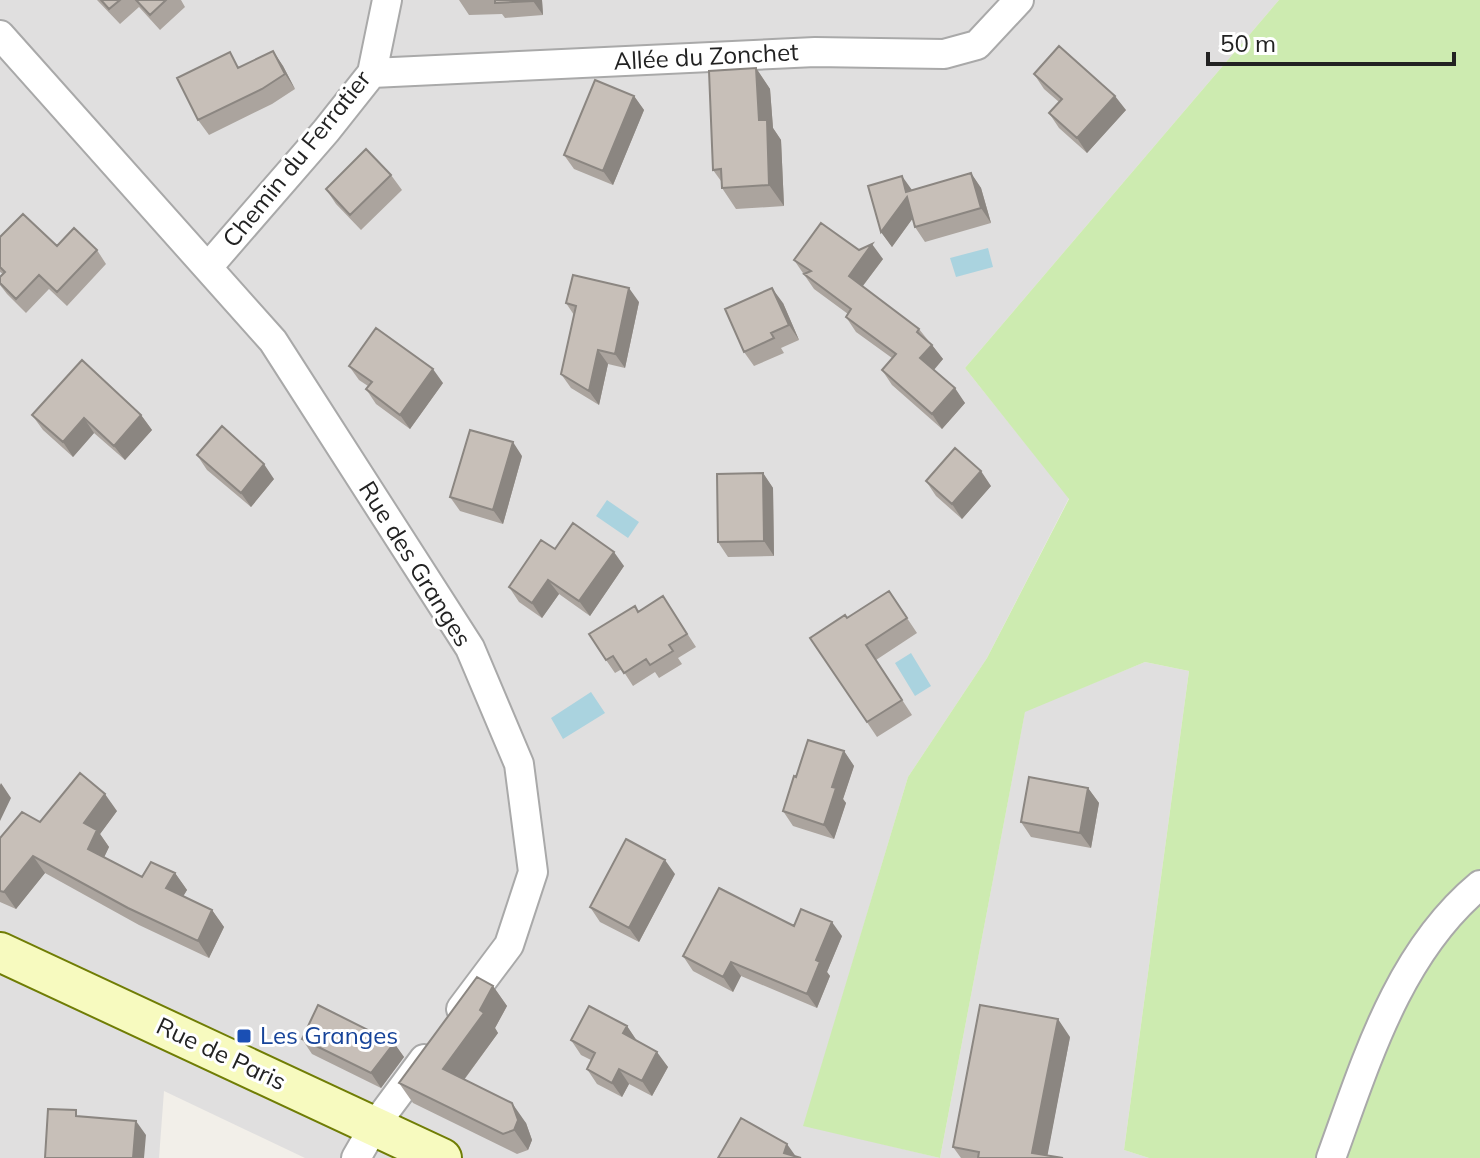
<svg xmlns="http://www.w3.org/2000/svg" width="1480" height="1158" font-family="Mulish,sans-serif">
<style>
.residential{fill:#e0dfdf}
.grass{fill:#cdebb0}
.water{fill:#aad3df}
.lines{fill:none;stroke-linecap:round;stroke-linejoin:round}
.street-casing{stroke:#a9a9a9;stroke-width:32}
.secondary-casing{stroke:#707d05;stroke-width:42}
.street{stroke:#fff;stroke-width:28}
.secondary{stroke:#f7fabf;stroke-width:38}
.wall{fill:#aba49e}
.shaded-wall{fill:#8b8681}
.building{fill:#c7bfb8;stroke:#8b8681;stroke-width:2}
.transit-dot{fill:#1a4fb4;stroke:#fff;stroke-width:3}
.labels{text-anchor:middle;stroke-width:6;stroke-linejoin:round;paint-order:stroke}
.street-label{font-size:24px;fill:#222;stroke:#fff}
.transit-label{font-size:24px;fill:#164399;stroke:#fff;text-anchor:start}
</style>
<rect width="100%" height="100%" fill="#f2efe9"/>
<path class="residential" d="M0 0H1279L965 368 1069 498 987 658 908 777 804 1125 940 1158 1025 711 1145 662 1189 671 1124 1150 1149 1158H305L164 1091 159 1158H0Z"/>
<path class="grass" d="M1279 0H1480V1158H1149L1124 1150 1189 671 1145 662 1025 712 940 1158 803 1126 908 777 987 658 1069 499 965 368Z"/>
<path class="water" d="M988 248 993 267 956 277 950 258Z
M607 500 639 522 628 538 596 516Z
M911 653 931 686 915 696 895 663Z
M591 692 605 713 563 739 551 718Z"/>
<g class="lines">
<g class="street-casing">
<path id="street" d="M0 35 273 341 470 648 519 764 533 872 509 945 461 1009
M372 73 815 52 944 54 977 45 1019 0
M208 267 326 131 372 73 387 0
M356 1158 375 1125 424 1059
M1331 1158C1366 1062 1398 953 1480 885"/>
</g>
<g class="secondary-casing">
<path id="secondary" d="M0 952 442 1158"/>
</g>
<use href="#street" class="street"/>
<use href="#secondary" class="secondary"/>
</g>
<path class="wall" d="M97 0H181L185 7 160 30 139 7 120 24Z
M459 0H542L543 15 505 18 502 14 469 15Z
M273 51 283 66 295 89 272 104 209 135 198 120 241 67Z
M756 68 770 89 773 128 781 140 784 206 736 209 722 188 721 181 713 170Z
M1034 74 1126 110 1087 153 1059 128 1049 113 1059 102 1044 89Z
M634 96 644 110 613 185 574 169 564 155Z
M971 173 981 188 991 223 925 242 915 227 913 218 892 247 881 232 912 190Z
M391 175 402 190 361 230 336 204 326 189Z
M0 237 57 246 97 250 106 264 67 306 49 289 26 313 7 294 0 285V277L3 274 0 272Z
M859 250 883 259 862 287 919 329 943 359 934 370 965 403 942 429 892 385 882 370 892 358 856 332 846 317 848 314 814 289 794 260Z
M639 302 625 368 608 364 599 405 571 388 561 374 574 315 566 303Z
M783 303 799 340 781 348 784 353 754 366 744 352Z
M349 366 443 383 410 429 376 404 366 389 368 386 359 380Z
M32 415H141L152 430 125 460 94 433 73 457 43 430Z
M197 455 274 479 251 507 207 470Z
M522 456 503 524 460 511 450 497Z
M763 473 773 488 774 556 728 557 718 542Z
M926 481 991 486 962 519 936 496Z
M555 549 624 566 590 616 559 594 542 618 519 602 509 587Z
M889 591 917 633 876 660 912 715 877 737 810 638 847 618Z
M663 596 696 647 678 658 682 664 659 678 655 672 633 686 622 669 615 673 606 660 638 612Z
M844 751 854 766 843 799 846 803 834 839 793 826 783 811 796 777Z
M1088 788 1099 803 1091 848 1031 837 1021 822Z
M117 811 100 834 109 847 104 857 142 877 175 873 187 890 183 896 212 910 224 927 209 958 139 925 45 873 16 909 0 902V838L40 822Z
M675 874 639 942 600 922 590 907Z
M794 926 842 936 827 972 830 976 817 1008 741 976 733 992 693 971 683 956Z
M493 986 507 1006 495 1028 498 1033 464 1080 526 1123 532 1140 528 1150 517 1154 413 1103 399 1083Z
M627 1026 637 1041 668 1067 652 1096 629 1084 622 1097 597 1084 587 1069 591 1060 581 1055 571 1040Z
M1070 1037 1047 1155 1063 1158H961L953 1147Z
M302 1039 394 1043 404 1057 381 1088 312 1054Z"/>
<path class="shaded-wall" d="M533 0H542L543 15 533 1Z
M273 51 283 66 295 89 285 74Z
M756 68 770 89 773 128 781 140 784 206 769 185 759 120Z
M634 96 644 110 613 185 603 171Z
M1115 96 1126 110 1087 153 1077 138Z
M971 173 981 188 991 223 981 208Z
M902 176 912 190 906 192Z
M907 197 918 211 892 247 881 232Z
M872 244 883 259 859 291 849 276Z
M629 288 639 302 625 368 615 354Z
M772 288 783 303 799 340 789 325Z
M932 345 943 359 931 373 920 358Z
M598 350 608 364 599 405 589 391Z
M433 369 443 383 410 429 400 415Z
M955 388 965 403 942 429 932 414Z
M141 415 152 430 125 460 114 446Z
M84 418 94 433 73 457 63 442Z
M513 442 522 456 503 524 493 510Z
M264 464 274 479 251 507 241 493Z
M981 471 991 486 962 519 952 504Z
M763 473 773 488 774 556 764 541Z
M614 552 624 566 590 616 579 601Z
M548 580 559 594 542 618 532 603Z
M844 751 854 766 843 799 846 803 834 839 824 825 832 787Z
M1 783 11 798 0 821V785Z
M1088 788 1099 803 1091 848 1080 833Z
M105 794 117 811 100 834 109 847 100 866 88 849 84 823Z
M33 856 45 873 16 909 4 892Z
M665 860 675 874 639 942 629 928Z
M175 873 187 890 178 905 166 888Z
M212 910 224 927 209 958 198 941Z
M832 922 842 936 827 972 830 976 817 1008 807 994 816 960Z
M731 962 741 976 733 992 723 977Z
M493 986 507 1006 495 1028 498 1033 457 1089 443 1069 480 1010Z
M1058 1019 1070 1037 1047 1158 1032 1153Z
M627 1026 637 1041 623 1033Z
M394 1043 404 1057 381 1088 371 1073Z
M657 1052 668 1067 652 1096 642 1081Z
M619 1069 629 1084 622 1097 612 1083Z
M512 1103 526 1123 532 1140 528 1150 514 1130Z
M136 1121 146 1135 144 1158H133Z
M787 1144 797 1158 784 1153Z"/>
<path class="building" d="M101 0H120L109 9Z
M136 0H166L150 15Z
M495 0H533V1L495 3Z
M1059 46 1115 96 1077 138 1049 113 1062 99 1034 74Z
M273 51 285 74 262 89 198 120 177 78 230 52 238 68Z
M756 68 759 120H767L769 185 722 188 721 169 713 170 709 71Z
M595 80 634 96 603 171 564 155Z
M366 149 391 175 350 215 326 189Z
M971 173 981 208 915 227 907 197 881 232 868 186 902 176 906 192Z
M23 214 57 246 74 228 97 250 57 292 39 275 16 299 0 283V277L5 272 0 267V237Z
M821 223 859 250 872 244 849 276 919 329 917 332 932 345 920 358 955 388 932 414 882 370 896 354 846 317 851 309 804 274 811 271 794 260Z
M573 275 629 288 615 354 598 350 589 391 561 374 576 306 566 303Z
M772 288 789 325 771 333 774 338 744 352 725 309Z
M376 328 433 369 400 415 366 389 372 382 349 366Z
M82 360 141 415 114 446 84 418 63 442 32 415Z
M222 426 264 464 241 493 197 455Z
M470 430 513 442 493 510 450 497Z
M955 448 981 471 952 504 926 481Z
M763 473 764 541 718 542 717 474Z
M573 523 614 552 579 601 548 580 532 603 509 587 541 540 555 549Z
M889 591 907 618 866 645 902 700 867 722 810 638 845 615 847 618Z
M663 596 687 634 669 645 673 651 650 665 646 659 624 673 613 656 606 660 589 634 635 606 638 612Z
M808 740 844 751 832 787 836 788 824 825 783 811 794 776 796 777Z
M80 773 105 794 84 823 97 830 88 849 142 877 151 862 175 873 166 888 212 910 198 941 128 908 33 856 4 892 0 891V838L22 812 40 822Z
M1029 777 1088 788 1080 833 1021 822Z
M626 839 665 860 629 928 590 907Z
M719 888 794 926 801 909 832 922 816 960 820 962 807 994 731 962 723 977 683 956Z
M477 977 493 986 480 1010 484 1013 443 1069 512 1103 518 1120 514 1130 503 1134 399 1083Z
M318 1005 394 1043 371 1073 302 1039Z
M980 1005 1058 1019 1032 1153 1063 1158H978L979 1152 953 1147Z
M589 1006 627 1026 623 1033 657 1052 642 1081 619 1069 612 1083 587 1069 595 1053 571 1040Z
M48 1109 76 1110V1116L136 1121 133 1158H45Z
M741 1118 787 1144 784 1153 801 1158H718Z"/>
<rect class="transit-dot" x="236" y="1028" width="16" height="16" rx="4"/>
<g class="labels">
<g class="street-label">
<text transform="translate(706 57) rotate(-3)" y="8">Allée du Zonchet</text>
<text transform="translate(297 159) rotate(-51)" y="8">Chemin du Ferratier</text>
<text transform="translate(415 564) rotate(58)" y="8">Rue des Granges</text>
<text transform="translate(221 1054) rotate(25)" y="8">Rue de Paris</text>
</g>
<g class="transit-label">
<text x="260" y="1044">Les Granges</text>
</g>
</g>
<path d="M1208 52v12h246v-12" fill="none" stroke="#222222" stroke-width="4"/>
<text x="1220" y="52" font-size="24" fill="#222222" stroke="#ffffff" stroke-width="6" paint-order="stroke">50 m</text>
</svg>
